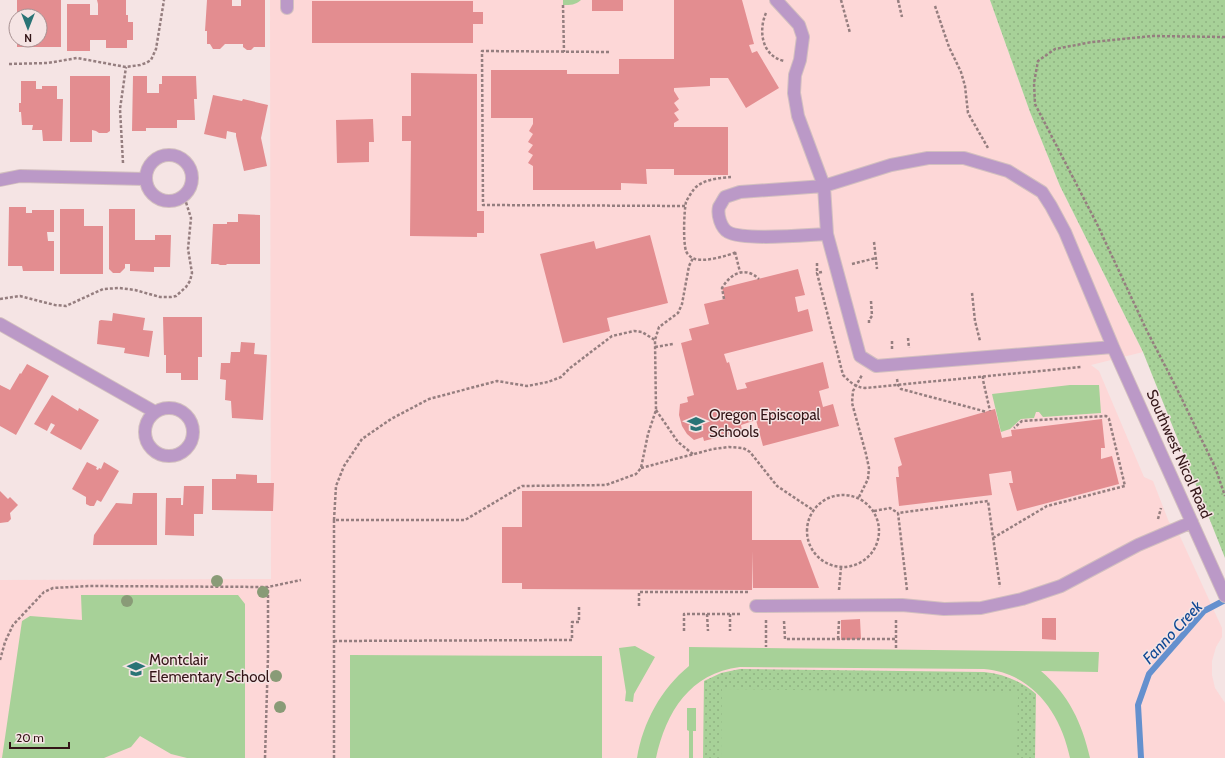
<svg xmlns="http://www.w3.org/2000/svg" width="1225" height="758" font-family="Cabin,sans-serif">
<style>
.built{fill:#fdd7d7}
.grass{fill:url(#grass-dots)}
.park{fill:#a7d198}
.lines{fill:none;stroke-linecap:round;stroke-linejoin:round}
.stream{stroke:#6490ce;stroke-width:6}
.building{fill:#e38d90}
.minor-casing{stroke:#d2bfbf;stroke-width:14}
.path{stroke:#957e7f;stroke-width:2.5;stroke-dasharray:3 2;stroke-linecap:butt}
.minor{stroke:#bb99c7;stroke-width:12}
.tree{fill:#899b77}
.labels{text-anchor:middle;stroke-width:3;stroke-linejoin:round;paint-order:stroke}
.poi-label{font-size:15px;fill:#331517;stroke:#f5e4e4;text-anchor:start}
.street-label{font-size:15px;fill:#331517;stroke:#f5e4e4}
.water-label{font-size:16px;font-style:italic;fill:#104994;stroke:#f5e4e4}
</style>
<defs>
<pattern id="grass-dots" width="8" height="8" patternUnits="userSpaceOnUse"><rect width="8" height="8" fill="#a7d198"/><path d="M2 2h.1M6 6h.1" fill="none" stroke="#90b382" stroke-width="1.8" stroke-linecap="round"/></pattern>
</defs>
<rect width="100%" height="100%" fill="#f5e4e4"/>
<path class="built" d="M270 0H990L1030 112 1060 186 1143 352 1091 365 1099 371 1144 477 1153 481 1169 522 1178 532 1222 628V637L1216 647 1212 661V675L1215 688 1225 703V758H0V580L271 579Z"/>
<path class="grass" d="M990 0H1225V558L1143 352 1060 186 1030 112Z
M740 669 984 672C1004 674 1021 681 1036 694L1035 758H703L704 681 721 673Z"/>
<path class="park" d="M563 0H581C575 5 571 5 563 5Z
M1070 385H1099L1101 413 1043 417 1039 412H1036L1034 418 1021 419 1010 429 1001 432 992 394Z
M81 595H238L245 604V758H187L171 754 140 736 131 747 104 758H2L22 621 30 616 82 620Z
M635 646 655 657 634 694 633 702 625 701 626 692 619 648Z
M689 647 1099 652 1098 672 1041 671C1069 695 1082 723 1090 758H1070C1061 714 1033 673 984 669L740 667C690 673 666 712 656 758H637C643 722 661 689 689 666Z
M350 655 602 656V758H350Z
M722 689 1018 693 1017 758H721Z
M687 708H696V731H693V758H689V731L687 730Z"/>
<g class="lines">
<path class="stream" d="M1141 758 1138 705 1149 674 1204 611 1225 600"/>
</g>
<path class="building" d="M17 0H61V47H17V40H40V16H17Z
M97 0H126V15H128V22H133V40H127V48H106V40H90V51H67V4H90V15H98V4Z
M207 0H232V6H241V0H265V47H254L251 50H247L243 47V44H225L220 49H213L210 44H207V31H205Z
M592 0H623V11H592Z
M674 0H742L754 44 749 45 752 53 757 51 779 88 746 108 728 78H710V86L674 88V91L679 99 674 103 679 110 674 113 679 120 674 123V127H728V175H674V169H646L647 184 621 183V190H533V166L528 163 533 155 528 152 533 145 528 142 533 134 529 131 533 124V118H491V70H567V74H619V59H674Z
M312 1H473V12H483V24H473V43H312Z
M411 73 477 74V211H484V233H477V237L410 236 411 141H402V116H411Z
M70 76H110V131L107 133H99L96 131 92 130V142H70Z
M133 76H147V93H159V84H162V76H196L197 99H194L195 120H177V128H146V131H132Z
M21 81H36V89H42V86H57V99H63L62 141H43L42 130H32L33 125H22L21 112H19V103H21Z
M213 95 242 101 243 99 268 105 261 138 267 166 244 171 236 136V133L227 131 226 139 204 134Z
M373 119 374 142H369V162L337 163 336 120Z
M9 207H26V213H32V210H54V232H47L48 241H54V271H23L22 266H8Z
M60 209H84V226H103V274H60Z
M109 209H135V240H155V235H171L170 267H154V272L130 271V264H125V268L120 273H113L109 269Z
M238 214 260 215V264H227L226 265H220L218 264H211L213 224H227V222H238Z
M650 235 668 303 607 318 610 331 563 343 540 254 594 241 596 249Z
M798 269 805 295 795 297 798 312 808 309 813 331 724 354 727 363 729 362 737 390 747 388 745 383 823 362 829 388 819 391 823 407 833 404 839 426 763 446 756 420 741 425 742 431 704 441 703 437 694 440 687 434 682 426 679 415 680 404 688 402 687 397 694 395 681 343 692 340 689 329 709 324 704 304 725 299 722 288Z
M113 313 145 318 143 330 153 331 149 357 124 353 125 348 97 344 99 321 101 320 112 321Z
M163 317H202V357H198V380H181V373H166V355H164Z
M241 342 255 343 254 354 267 355 263 420 232 418 231 401 225 400 226 380 220 379 221 363H230L231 352H240Z
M27 364 49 376 16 435 0 426V385L10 390 20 373 21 374Z
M52 395 78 411 79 408 99 420 81 450 50 433 55 425 51 423 47 431 34 424Z
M995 409 1002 438 1012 436 1011 430 1102 419 1105 448H1101V459L1112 456 1119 484 1017 511 1009 483H1013L1011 471 989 474 992 495 899 506 896 477H899L898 467 902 465 894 438Z
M87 462 97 467 96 469 98 470 99 468 101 469 104 462 119 471 101 502 97 500 94 506H90L86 504V497L72 489Z
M236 474 257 475V483H274L273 511 212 510V479H236Z
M184 486H204L203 514H194V536L165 535 166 498H181V505H183Z
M0 491 8 499 10 497 18 505 10 513 11 519 8 522 0 523Z
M522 491H752V540H801L819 588H753V551L752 590 522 589V583H502V527H522Z
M133 493H157V545H93L94 535 116 503 132 504Z
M1042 618H1056V640L1042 639Z
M860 619 861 639 841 640V620Z"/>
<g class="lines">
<g class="minor-casing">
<path id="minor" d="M287 0V8
M776 0 799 25 803 37 800 60 795 75 794 93 798 116 824 186 827 234 860 356 876 366 1113 347
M146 178a23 23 0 1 1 46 0a23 23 0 1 1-46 0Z
M0 180 20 176 145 179
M827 234C806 235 744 241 728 232 721 228 717 215 719 207 721 204 723 200 725 197L740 192 824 186 891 165 928 158H964L1008 171 1042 192 1051 206 1065 232 1113 347 1225 596
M0 324 155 412
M145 432a24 24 0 1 1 48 0a24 24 0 1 1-48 0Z
M756 606 902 605 944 609 981 608 1022 599 1061 586 1138 545 1192 522"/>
</g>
<path class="path" d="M841 0 850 33
M898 0 902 17
M563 5 564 52
M935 6 949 47 961 72 965 86 968 113 988 148
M766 13C758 31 762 56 784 61
M1225 37 1152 36 1092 42 1055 49 1038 61 1034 83 1035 104 1097 224 1147 331 1175 385 1215 467 1225 496
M609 52 482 51 483 205 686 206
M9 64 48 63 77 58 126 67 140 65 146 63 151 60 156 49 164 0
M123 163 120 109 126 67
M731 177C719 178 703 179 694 189 691 193 688 198 686 202 684 211 683 242 686 251 687 254 691 258 695 259 706 262 726 256 737 252
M874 242 877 269
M735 252 740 272
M817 263V273
M852 264 876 258
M822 272 817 273 843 375C850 382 855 387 865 388L1081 367
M972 293 975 321 980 341
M0 299 20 296 55 305 66 306 103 289 119 288 135 290 160 297H171L176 296 186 287 190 281 192 273 188 249 191 218 184 196
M724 299 722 288C731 273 745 266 759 279
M869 323V320L872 316 871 301
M908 338 909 348
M892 341V349
M655 347 673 344
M983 376V380L990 411
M897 379 898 385 901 389 987 412
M656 410 678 442 694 455
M641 468 713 449 729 447 743 448 750 452 777 486 813 510
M807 531a36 36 0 1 1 72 0a36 36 0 1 1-72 0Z
M859 497 868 479 869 468 866 454 852 403 853 391 862 375
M874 511 890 508 898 513
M1158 519 1161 508
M334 520 336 486 344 466 362 439 391 419 429 399 497 381 527 386 548 382 561 377 570 368 612 336 634 331 642 332 655 340
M993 538 1047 506 1125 486 1109 419 1106 416 1022 421 1014 428
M839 590 841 567
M907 590 898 513 988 501 1000 587
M639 606V592H748
M707 614 708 631
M730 614V631
M766 620V647
M896 620V649
M784 621 785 639H896
M684 631V614H742
M838 639 839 621
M334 641 572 640V622H579V606
M0 660 5 642 13 625 44 592 53 588 90 586 268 587 301 580
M265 758 268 656V587
M334 758V520H465L522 486 606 485 636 474 641 468 648 434 656 410 655 340 659 327 678 313 682 304 689 266 693 258"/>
<use href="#minor" class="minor"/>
</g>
<g class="tree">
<circle cx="217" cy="581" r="6"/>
<circle cx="263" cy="592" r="6"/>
<circle cx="127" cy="601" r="6"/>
<circle cx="276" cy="676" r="6"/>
<circle cx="280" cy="707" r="6"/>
</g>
<defs>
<g id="school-bare" transform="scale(1.38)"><path d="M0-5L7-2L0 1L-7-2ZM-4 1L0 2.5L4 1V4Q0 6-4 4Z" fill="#2a7476" stroke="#f5e4e4" stroke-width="2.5" paint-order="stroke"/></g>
</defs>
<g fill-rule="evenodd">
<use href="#school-bare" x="696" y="424"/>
<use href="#school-bare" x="136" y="669"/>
</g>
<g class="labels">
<g class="poi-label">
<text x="709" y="420">Oregon Episcopal<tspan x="709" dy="17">Schools</tspan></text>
<text x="149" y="665">Montclair<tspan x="149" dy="17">Elementary School</tspan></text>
</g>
<g class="street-label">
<text transform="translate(1179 454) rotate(66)" y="5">Southwest Nicol Road</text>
</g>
<g class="water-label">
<text transform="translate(1172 632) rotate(-47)" y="6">Fanno Creek</text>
</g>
</g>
<g transform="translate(28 28) rotate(180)"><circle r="19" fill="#f5e4e4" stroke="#a79192"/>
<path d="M0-3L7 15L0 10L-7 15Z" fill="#2a7476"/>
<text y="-6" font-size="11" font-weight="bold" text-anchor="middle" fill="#331517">N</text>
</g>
<path d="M10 742v6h59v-6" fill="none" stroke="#331517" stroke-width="2"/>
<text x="16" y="742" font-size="12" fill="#331517" stroke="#f5e4e4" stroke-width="3" paint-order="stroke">20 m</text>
</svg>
